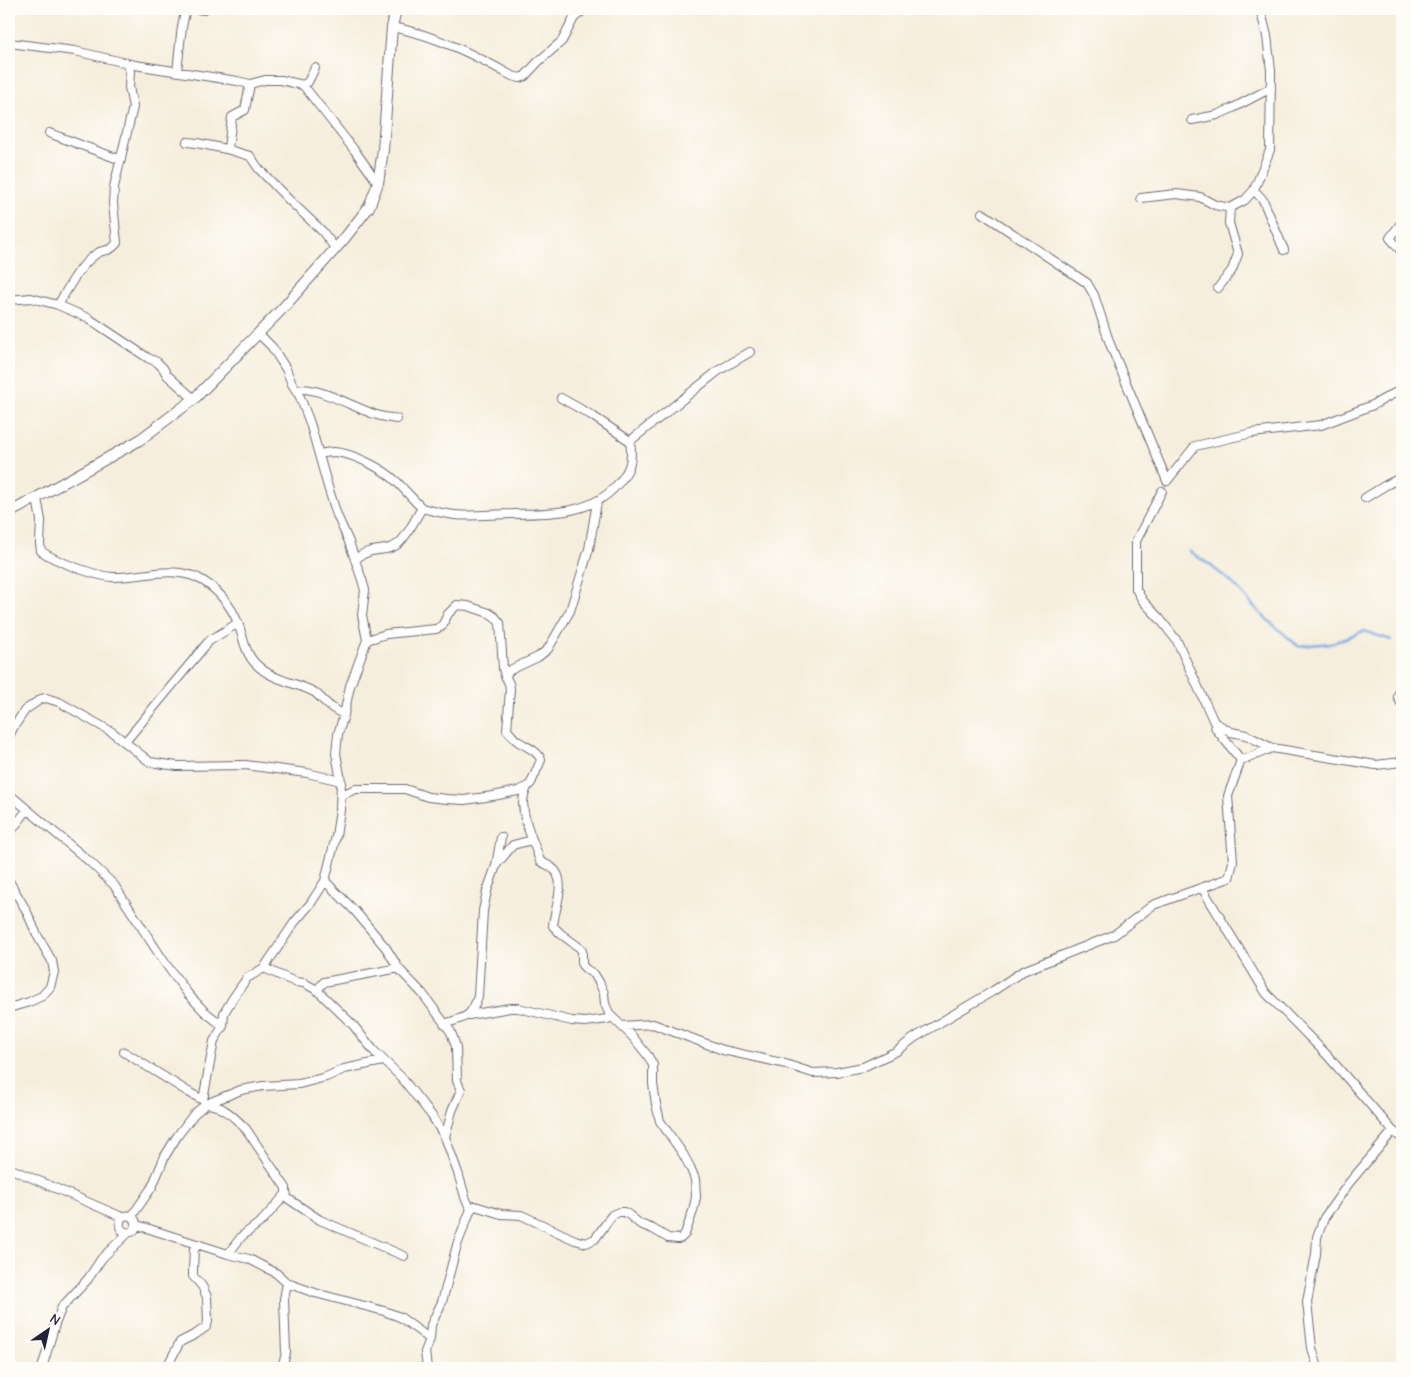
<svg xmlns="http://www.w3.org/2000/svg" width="1411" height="1377" font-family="'Comic Neue',sans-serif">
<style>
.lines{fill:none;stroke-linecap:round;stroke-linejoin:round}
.stream{stroke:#74ace3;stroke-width:2.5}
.minor-casing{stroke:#6c6973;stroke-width:10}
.major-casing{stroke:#6c6973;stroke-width:12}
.minor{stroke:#fff;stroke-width:8}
.major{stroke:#fff;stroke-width:10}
</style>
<rect width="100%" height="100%" fill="#fdfcf7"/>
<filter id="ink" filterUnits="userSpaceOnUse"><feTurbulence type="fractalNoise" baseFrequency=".02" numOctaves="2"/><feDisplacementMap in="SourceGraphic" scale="10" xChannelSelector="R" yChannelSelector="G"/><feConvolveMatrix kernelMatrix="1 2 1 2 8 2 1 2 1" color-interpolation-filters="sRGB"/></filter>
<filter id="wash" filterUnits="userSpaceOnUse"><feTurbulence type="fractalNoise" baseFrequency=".0096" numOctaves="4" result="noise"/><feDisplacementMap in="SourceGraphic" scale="20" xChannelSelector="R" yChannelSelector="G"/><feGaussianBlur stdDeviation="1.12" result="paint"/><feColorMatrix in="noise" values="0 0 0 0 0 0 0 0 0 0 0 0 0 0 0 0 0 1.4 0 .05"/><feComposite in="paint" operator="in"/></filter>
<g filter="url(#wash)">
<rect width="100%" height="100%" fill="#f6eedc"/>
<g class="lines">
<path class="stream" d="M1189 551 1210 565 1232 583 1262 615 1298 646 1333 643 1364 631 1391 640"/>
</g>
</g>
<g filter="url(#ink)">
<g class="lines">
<g class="minor-casing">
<path id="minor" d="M197 9 204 10 205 9
M392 27C435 35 475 55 512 76L520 78 525 76 538 62 562 41 574 18 585 9
M9 43 75 51 135 65 237 81 250 84 265 80H281L303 85 308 82 315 68
M177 71C179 59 181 17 187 9
M303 85 355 151 378 183
M1192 120 1217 115 1233 108 1271 88
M49 133 121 160
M187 142 197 143 226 149 250 156 259 169 288 199 322 231 336 249
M228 149 232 117 245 110 250 84
M1254 190 1263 200 1284 250
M1141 198 1176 194 1200 197 1215 205 1230 208 1245 200 1254 190 1270 150 1271 71 1267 36 1261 12 1257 9
M982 213 1087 283 1094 295 1110 344 1167 481 1195 446 1252 433 1321 425 1373 405 1402 389
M1402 222 1390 238 1402 252
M1218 288 1232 270 1238 254 1229 223 1230 208
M9 300 31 298 58 305 88 318 148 358 157 362 163 368 167 375 194 399
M58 305C69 287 79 266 96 254 104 248 108 254 117 243L113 203 114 187 133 107 129 87 130 71 125 62
M299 395 298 390C313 384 359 410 377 415 383 417 390 418 397 419
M630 441 718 371 750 352
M319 454C324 453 329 452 334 452 353 453 384 469 397 482 406 491 413 500 422 508
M1162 491 1136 541V589L1143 601 1160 619 1177 641 1214 722 1216 729 1241 760
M1365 498 1386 485 1402 477
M37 499 41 520 40 544 41 551C55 561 95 576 112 577 141 578 170 565 198 578 216 587 231 605 238 623 243 636 245 654 256 664 271 680 295 682 314 692 320 696 325 703 331 707 335 710 340 712 344 715
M355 560C370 545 385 554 398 544 407 537 415 519 422 508 433 511 444 514 455 515 474 517 493 514 513 514 549 513 590 515 616 486 630 471 633 461 630 441L591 415 561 398
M505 676 510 670 538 657 548 649 570 611 589 549 597 502
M1402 682 1398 697 1402 705
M1214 722 1231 732 1246 735 1272 748 1376 765 1402 762
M9 737 13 728 25 710 41 699 46 698 59 702 112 732 150 762 177 766 245 765 307 773 341 781
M125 742 209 641 238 623
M1241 760 1246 759 1272 748
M9 794 90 862 114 885 165 963 188 994 204 1011 223 1026
M341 795 356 789H405L428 797 447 799 464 800 493 796 518 791 527 787 531 783 541 760C538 751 527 747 519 742 514 739 511 734 507 730L510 689 509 683 505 676 503 668 500 623 495 617 489 613 468 606 457 605 448 614 442 626 436 629 386 634 367 640
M9 834 27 810
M496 865 513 845 532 840
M9 881 26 910 37 935 52 961 54 972 50 987 42 996 29 1002 9 1008
M325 881 355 911 386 948 399 969 422 993 451 1032 456 1047 457 1081 461 1090 452 1111 445 1137
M1202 888 1266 993 1327 1055 1393 1131 1402 1138
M264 968 295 982 304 983 317 990 353 1025 374 1051 401 1077 432 1116 445 1137 458 1173 466 1200 471 1209 457 1245 442 1302 431 1325 430 1339
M317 990 324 982 399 968
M469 1015 510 1008H518L572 1021 585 1022 608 1019 610 1015 605 1004 604 993 599 982 594 974 587 970 582 965V951L580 948 561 934 553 926C554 909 569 879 551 867 548 865 543 863 540 861 534 842 524 824 523 803 523 798 525 792 527 787
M444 1024C465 1017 471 1019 478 996L483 911 487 891 496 866 501 837
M622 1026 653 1024 723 1050 782 1063 813 1073 837 1072 863 1067 897 1051 914 1038 993 991 1023 971 1114 935 1153 905 1229 878 1233 862 1228 796 1241 760
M124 1052 190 1093 203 1100
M206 1104C222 1104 236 1119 246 1129L286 1188V1194L262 1221 242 1236 228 1254
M211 1104V1102L241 1090 263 1086 299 1084 326 1077 344 1069 383 1061
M9 1168 122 1217C132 1212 140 1221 134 1231 123 1236 116 1227 122 1217
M286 1190 287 1198 320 1220 404 1256
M471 1209 475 1206 501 1214 521 1215 575 1240 586 1243 595 1239 612 1215 619 1212H624L629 1215 640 1224 653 1229 668 1238 678 1239 681 1238 685 1234 693 1211 696 1197 695 1179 690 1167 683 1154 660 1121 656 1104 653 1084V1065L648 1056 632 1036 610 1015
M132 1216 152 1187 165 1156 178 1135 194 1114 206 1104 203 1100 214 1041 223 1026 224 1013 233 998 247 978 264 968 294 923 311 903 325 881 336 836 340 810 341 781 336 753 338 734 344 715 350 686 367 640 362 615 365 590 362 580 349 542 337 515 328 487 310 423 300 397 292 384 286 369 272 347 258 333
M137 1225 228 1254 249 1259 276 1273 287 1283 315 1293 384 1311 400 1317 430 1339 425 1352 427 1368
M42 1368 55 1324 62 1307 88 1279 102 1258 128 1233
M168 1368 170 1361 180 1342 196 1334 206 1327 208 1322 207 1297 202 1286 193 1276V1270L194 1249 199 1244
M282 1368 286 1353 284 1299 287 1283
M1318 1368 1312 1348 1307 1302 1316 1254 1317 1237 1324 1218 1349 1183 1393 1131"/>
</g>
<g class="major-casing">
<path id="major" d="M9 513 138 441 194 399 283 308 344 239 369 207 378 183 383 150 392 27 396 9"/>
</g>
<use href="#minor" class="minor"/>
<use href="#major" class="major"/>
</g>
</g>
<rect width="1411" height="1377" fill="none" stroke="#fdfcf7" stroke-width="30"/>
<g transform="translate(48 1330) rotate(34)" stroke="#fdfcf7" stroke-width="4" paint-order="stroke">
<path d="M0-4L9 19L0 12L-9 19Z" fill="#22223b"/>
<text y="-8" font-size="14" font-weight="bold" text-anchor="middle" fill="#22223b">N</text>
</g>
</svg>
